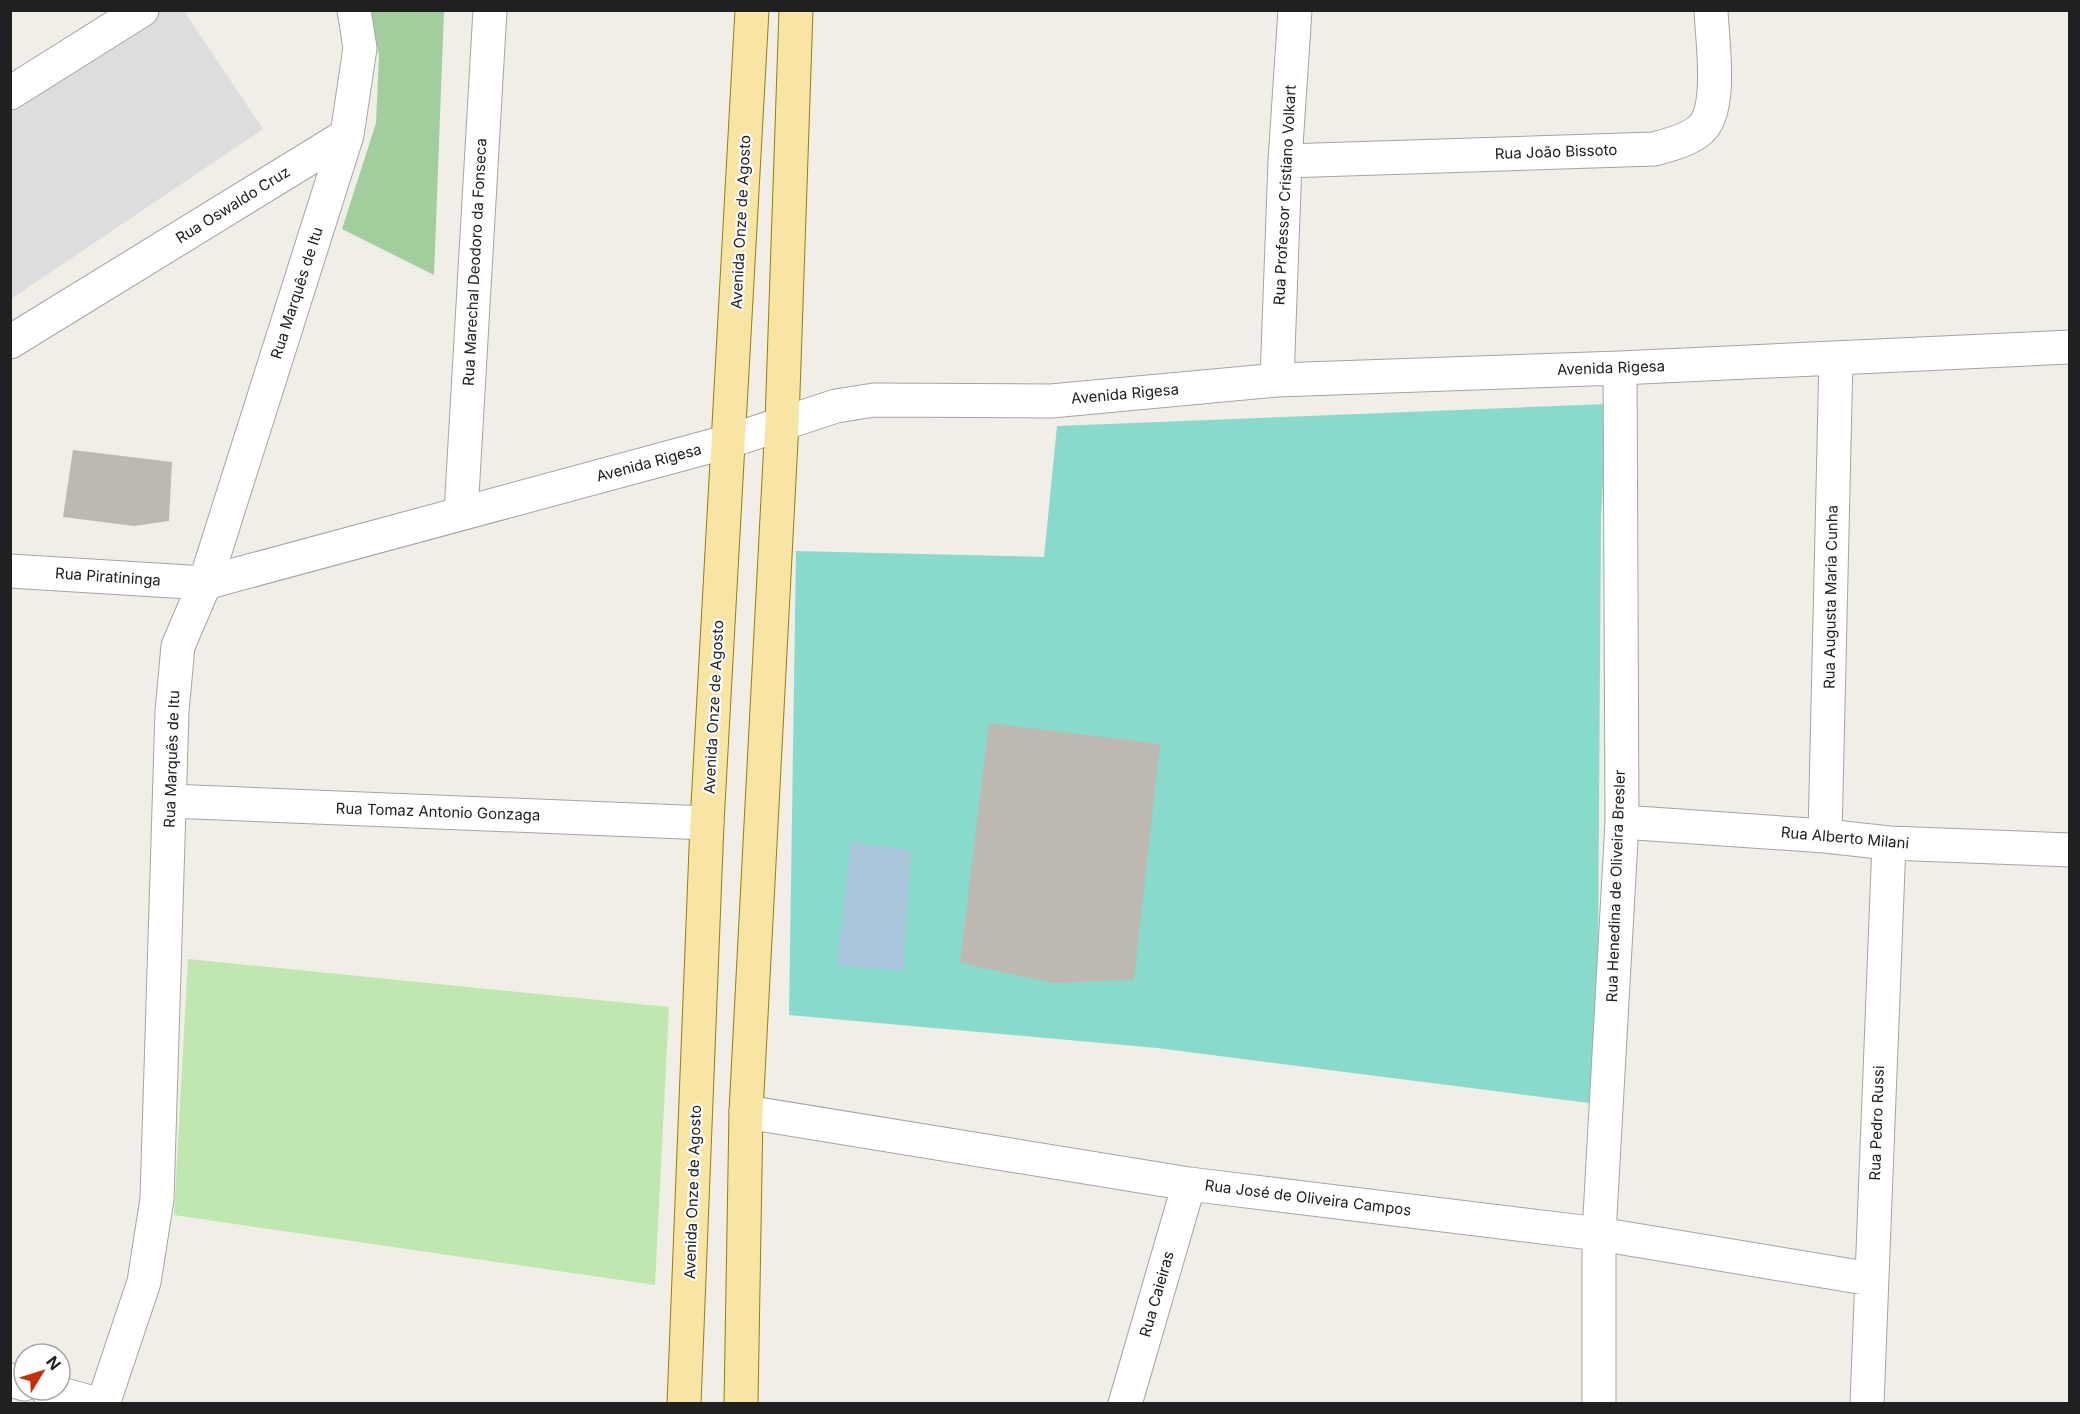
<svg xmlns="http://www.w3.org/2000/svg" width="2080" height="1414" font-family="Inter,sans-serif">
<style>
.residential{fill:#dedddd}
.grass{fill:#c0e7af}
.forest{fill:#a2cd9d}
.pitch{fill:#88dbcb}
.water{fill:#a9c6db}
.building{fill:#bdb8b0}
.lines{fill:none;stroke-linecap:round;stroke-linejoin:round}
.minor-casing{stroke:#a4a4a4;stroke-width:35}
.major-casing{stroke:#948107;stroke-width:35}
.minor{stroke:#fff;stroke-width:33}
.major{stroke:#f8e4a3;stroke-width:33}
.labels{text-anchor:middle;stroke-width:4.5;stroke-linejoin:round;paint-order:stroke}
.street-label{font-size:15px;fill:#202020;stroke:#fff}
</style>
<rect width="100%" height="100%" fill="#f0eee6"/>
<path class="residential" d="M149 11H184L263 129 11 299V106Z"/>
<path class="grass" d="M188 959 669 1007 655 1285 174 1215Z"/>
<path class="forest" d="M371 11H444L434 275 342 229 376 123 379 56Z"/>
<path class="pitch" d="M1607 404 1601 519 1597 1104 1157 1048 789 1015 796 551 1044 557 1057 426Z"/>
<path class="water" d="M851 842 911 850 903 971 837 965Z"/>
<path class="building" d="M73 450 172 462 169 521 134 526 63 517Z
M989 723 1160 744 1134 980 1053 983 960 963Z"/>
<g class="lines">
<g class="minor-casing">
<path id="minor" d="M10 93 142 10
M1285 161 1654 149C1669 145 1690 140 1701 129 1723 109 1712 39 1711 10
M10 342 347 135 360 48 354 10
M1277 380 1285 161 1295 10
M461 513 490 10
M10 571 205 583 730 441 836 406 874 400 1051 401 1277 380 1620 368 2070 347
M170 801 707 823
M1622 822 1825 836 1889 843 2070 850
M1825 836 1836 358
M746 1112 1189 1184 1599 1234 1871 1279
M10 1380 24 1384
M47 1390 97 1404
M103 1404 144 1282 157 1199 172 711 178 646 205 583 347 135
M1125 1404 1189 1184
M1599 1404V1234L1622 822 1620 368
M1867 1404 1889 843"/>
</g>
<g class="major-casing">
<path id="major" d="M684 1404 707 823 752 10
M741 1404 746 1112 782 422 796 10"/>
</g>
<use href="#minor" class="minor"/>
<use href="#major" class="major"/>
</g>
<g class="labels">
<g class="street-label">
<text transform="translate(1556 152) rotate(-2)" y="5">Rua João Bissoto</text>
<text transform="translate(1285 195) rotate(-87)" y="5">Rua Professor Cristiano Volkart</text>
<text transform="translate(233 205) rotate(-32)" y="5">Rua Oswaldo Cruz</text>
<text transform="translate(741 222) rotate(-87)" y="5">Avenida Onze de Agosto</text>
<text transform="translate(475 262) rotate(-87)" y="5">Rua Marechal Deodoro da Fonseca</text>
<text transform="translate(297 293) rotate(-72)" y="5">Rua Marquês de Itu</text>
<text transform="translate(1611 368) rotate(-2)" y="5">Avenida Rigesa</text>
<text transform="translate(1125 394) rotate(-5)" y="5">Avenida Rigesa</text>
<text transform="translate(649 463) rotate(-15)" y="5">Avenida Rigesa</text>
<text transform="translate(108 577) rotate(4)" y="5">Rua Piratininga</text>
<text transform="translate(1831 597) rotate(-89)" y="5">Rua Augusta Maria Cunha</text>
<text transform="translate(714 707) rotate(-87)" y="5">Avenida Onze de Agosto</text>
<text transform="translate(172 759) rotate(-88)" y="5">Rua Marquês de Itu</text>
<text transform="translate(438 812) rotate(2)" y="5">Rua Tomaz Antonio Gonzaga</text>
<text transform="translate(1845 838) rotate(5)" y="5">Rua Alberto Milani</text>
<text transform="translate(1616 886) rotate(-88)" y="5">Rua Henedina de Oliveira Bresler</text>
<text transform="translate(1877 1123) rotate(-88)" y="5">Rua Pedro Russi</text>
<text transform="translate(693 1192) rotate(-88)" y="5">Avenida Onze de Agosto</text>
<text transform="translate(1308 1198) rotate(7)" y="5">Rua José de Oliveira Campos</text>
<text transform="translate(1157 1294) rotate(-74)" y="5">Rua Caieiras</text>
</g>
</g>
<rect width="2080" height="1414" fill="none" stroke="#202020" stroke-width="24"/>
<g transform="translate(42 1372) rotate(52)"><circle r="28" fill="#ffffff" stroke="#a6a6a6" stroke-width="1.5"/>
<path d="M0-4.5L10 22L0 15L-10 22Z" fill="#c62d09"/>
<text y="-9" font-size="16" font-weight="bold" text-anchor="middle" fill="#202020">N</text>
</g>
</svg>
